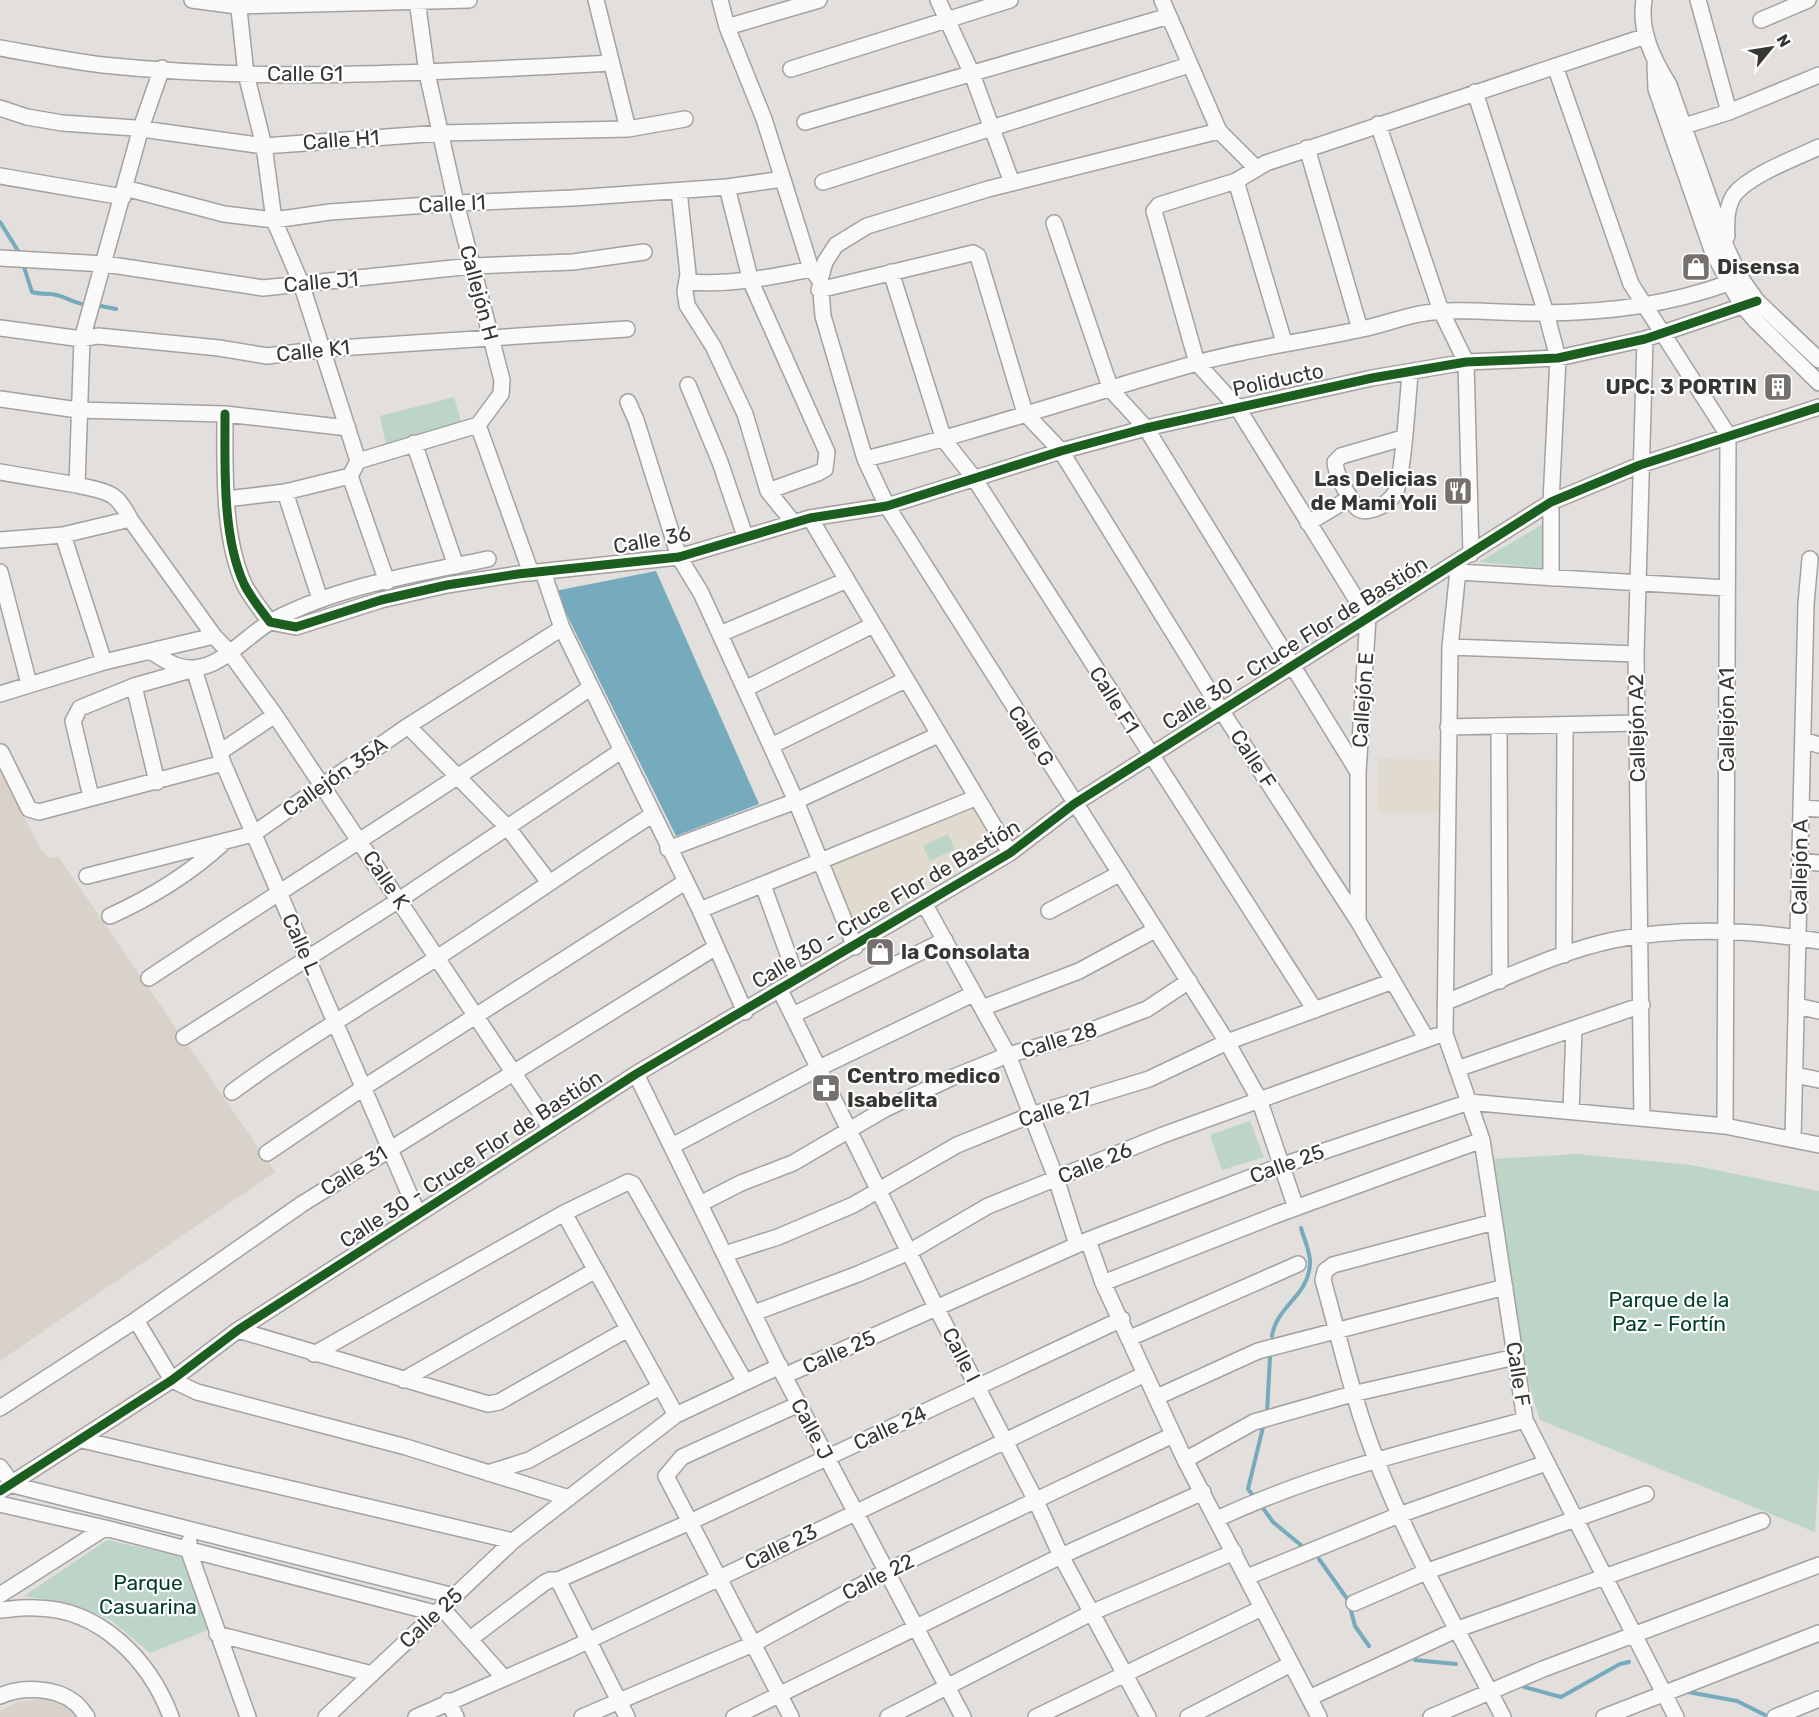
<svg xmlns="http://www.w3.org/2000/svg" width="1819" height="1717" font-family="Rubik,sans-serif">
<style>
.built{fill:#d9d2ca}
.education{fill:#e1dace}
.green{fill:#bcd5c7}
.water{fill:#76abbd}
.lines{fill:none;stroke-linecap:round;stroke-linejoin:round}
.stream{stroke:#76abbd;stroke-width:4}
.minor-casing{stroke:#a4a2a0;stroke-width:18}
.minor{stroke:#fbfafa;stroke-width:15}
.cycleway-casing{stroke:#fff;stroke-width:13}
.cycleway{stroke:#1b5e20;stroke-width:9}
.labels{text-anchor:middle;stroke-width:4.5;stroke-linejoin:round;paint-order:stroke}
.street-label{font-size:21px;fill:#383633;stroke:#fff}
.poi-label{font-size:21px;font-weight:bold;fill:#383633;stroke:#fff;text-anchor:start}
.park-label{font-size:21px;fill:#003d28;stroke:#fff}
</style>
<rect width="100%" height="100%" fill="#e2dfdc"/>
<path class="built" d="M0 770 41 850 50 859 58 856 275 1172 0 1361Z
M51 1698 74 1709 80 1717H0V1711L17 1702Z"/>
<path class="education" d="M1379 758 1444 760 1443 813H1378Z
M975 799 999 842 853 930 824 862Z"/>
<path class="green" d="M454 397 462 425 386 445 380 416Z
M1546 522 1544 568 1479 562Z
M948 834 955 849 930 861 923 846Z
M1250 1121 1264 1157 1222 1170 1210 1135Z
M1577 1154 1691 1165 1819 1191V1472L1815 1532 1540 1420C1512 1337 1503 1246 1493 1159Z
M107 1540 185 1557 208 1630 150 1653 111 1620 67 1603 24 1596Z"/>
<path class="water" d="M656 571 759 804 676 836 555 591Z"/>
<g class="lines">
<path class="stream" d="M0 222 20 254
M23 264 32 292C39 294 44 294 51 294 63 295 75 304 88 305
M96 305 116 309
M1272 1336C1277 1305 1308 1297 1310 1264 1311 1253 1304 1239 1301 1228
M1267 1413 1270 1357
M1255 1498 1248 1489 1264 1423
M1260 1504 1273 1522 1302 1546
M1319 1559 1348 1600 1355 1626 1369 1646
M1415 1660 1456 1664
M1524 1687 1561 1697 1620 1664 1629 1662
M1688 1692 1737 1701 1769 1717"/>
<g class="minor-casing">
<path id="minor" d="M192 0 237 6 469 0
M238 0 246 74 264 146 274 220 301 283 358 461
M417 0 427 73 456 203 502 380 501 394 478 425 531 573
M596 0 628 129
M720 0 727 27 764 119 811 269 820 280
M938 0 972 74 1012 183
M1162 0 1219 131 1256 168
M1644 0C1639 31 1653 59 1669 85L1727 249 1740 277 1757 301 1819 360
M1698 0 1729 112
M1761 20 1808 0
M727 27 819 0
M0 48C34 54 69 61 103 65 272 83 442 72 611 63
M1655 64 1656 89 1712 250 1729 283 1743 306 1756 321 1819 383
M1555 66 1631 284 1728 435 1725 1126
M162 68 141 128 82 339 77 485C106 492 116 490 130 519L214 636 230 653 275 715 551 1129
M791 69 1010 0
M1475 92 1546 313 1558 358 1551 502V578
M0 108 27 117 62 123 135 128 264 146 441 133 628 129 685 119
M805 122 1169 16
M1378 124 1441 311 1466 362 1471 554
M1684 126 1729 112 1819 75
M1219 131 988 189 867 226 836 245 825 262 820 280 823 316 865 459 887 506 1227 1042 1259 1099 1296 1208
M1307 148 1360 329
M0 176 123 197
M1236 181 1284 342
M823 182 1189 65
M727 187 751 282 827 452 825 469 818 473 768 491
M125 188 224 214 274 220 330 212 456 203 573 198 727 187 783 179
M679 191 688 274 685 291 687 305 713 346 745 414 768 491 793 522
M1054 223 1111 390 1146 428 1358 772
M1727 236C1726 223 1726 207 1734 195 1749 175 1796 158 1819 147
M0 258 105 264 263 288 472 266 573 262 644 252
M891 272 944 440 974 478 1315 1010
M687 282C731 285 768 278 811 269
M819 290 973 253 978 256 1025 413 1061 451 1221 710 1358 921 1426 1038
M0 328 82 339 98 336 219 348 267 356 323 349 627 329
M688 385 720 462 745 536
M0 399 78 410 225 414 348 428
M628 402 636 420 679 557 701 593 796 801 855 947
M225 414C225 466 222 536 244 584 251 598 261 610 270 622L296 627 381 600 447 585 518 574 679 557 810 518 887 506 1061 451 1146 428 1372 378 1466 362 1558 358 1645 339 1757 301
M1403 438 1341 456 1335 462C1336 476 1346 492 1354 504 1359 512 1365 512 1374 509 1382 507 1391 500 1395 493 1403 480 1408 394 1410 374
M414 443 456 566
M865 459C977 432 1086 394 1197 363 1251 348 1307 341 1362 329 1381 325 1400 318 1419 314 1460 307 1504 314 1546 313 1611 312 1667 305 1729 283
M358 461 350 476 387 582
M358 461 478 425
M0 472 77 485
M285 492 320 599
M226 499 285 492 350 476
M810 518 1010 853
M1308 523 1350 498
M63 535 104 662
M0 540 63 535 130 519
M1459 561 1450 647 1445 1034 1482 1140 1525 1420 1676 1717
M0 572 29 684
M543 572 562 628 700 910 745 1012
M1458 572 1727 588
M720 634 847 580
M1450 647 1636 654
M152 652C164 660 178 669 194 668 222 667 248 634 272 621 338 586 415 574 488 559
M134 686 157 782
M745 689 873 625
M0 694 104 662 214 636
M408 726 508 828 548 881
M1448 727 1637 723
M1499 727 1500 981
M1803 740 1819 745
M771 746 905 680
M1 752 29 809 39 812 223 763
M220 752 275 715
M91 797 73 721 80 708 134 686 194 669 223 763 418 1214
M1801 808 1819 809
M668 849 796 801 938 735
M1800 861 1819 863
M87 876 253 834 408 726 562 628
M763 885 797 979
M925 905 1008 1055 1056 1178 1077 1245
M700 910 975 798
M1049 911 1119 874
M110 916C152 897 188 875 222 844
M1358 921V772L1368 618 1237 407 1197 363 1154 211 1159 205 1236 181 1266 163 1646 36
M1564 955 1565 725
M149 978C296 880 445 788 590 688
M780 990 937 1309 1036 1501 1061 1556 1148 1717
M1446 1002C1500 981 1556 952 1614 940 1680 927 1752 930 1819 941
M1797 1006 1819 1011
M982 1008 1079 971 1155 930
M793 1015 945 940
M184 1037 399 900 621 751
M1457 1069 1642 1005
M636 1074 784 1376 963 1717
M1795 1075 1819 1080
M232 1092C297 1044 367 1003 435 959 508 912 579 862 652 815
M1571 1111 1574 1029
M1642 1118 1636 654 1645 339
M1793 1139 1806 604 1810 559
M672 1146 819 1068 973 994
M267 1153 363 1088 685 882
M700 1204 741 1183 793 1163 885 1109 951 1078 1008 1055 1079 1035 1147 1009 1189 981
M564 1213 676 1415
M1494 1222 1333 1265 1325 1271 1323 1280C1340 1340 1353 1401 1376 1459 1410 1548 1459 1632 1503 1717
M1088 1240 1103 1283 1185 1460 1319 1717
M725 1254 778 1237 853 1205 957 1145 1031 1115 1149 1079 1227 1042 1393 981
M1103 1283 1276 1215 1482 1140
M754 1313 858 1274 909 1252 988 1206 1163 1135 1436 1036
M136 1320 172 1380 197 1392 406 1447 569 1498
M238 1330 488 1404 499 1402 628 1329
M1130 1338 1298 1264
M314 1354 564 1213 628 1182 633 1184 745 1382
M784 1376 1088 1240 1280 1166 1469 1102 1725 1126 1819 1145
M403 1380 596 1270
M1157 1397 1258 1351 1505 1287
M0 1408 136 1320 302 1204 716 947
M82 1440 513 1541
M1185 1460 1254 1422 1352 1394 1515 1357
M0 1467 13 1485 454 1596
M488 1473 529 1460 660 1387
M0 1491 172 1380 238 1330 636 1074 1010 853 1074 804 1551 502 1640 465 1819 407
M0 1504 105 1528 435 1613
M1217 1519C1315 1473 1420 1448 1525 1420
M189 1542 188 1549 248 1717
M1247 1577 1399 1515 1546 1463
M558 1580 627 1717
M0 1595 105 1528
M1354 1603 1428 1571 1646 1494
M442 1608 504 1678
M0 1610C12 1609 25 1607 37 1608 101 1609 150 1661 171 1717
M217 1634 372 1674
M470 1639 544 1583 550 1580H558L690 1522 1122 1319
M0 1696C21 1686 55 1687 74 1702 79 1705 83 1712 87 1717
M1309 1698 1458 1629 1762 1521
M448 1701 456 1717
M326 1717 513 1541 676 1415 780 1366
M416 1717 569 1650 1145 1374
M582 1717 753 1644 887 1571 1173 1435
M734 1717 1061 1556 1203 1492
M791 1717 666 1476 682 1457 799 1404
M888 1717 1093 1612 1234 1552
M1036 1717 1262 1608
M1188 1717 1291 1664
M1431 1717 1543 1669 1819 1565
M1604 1717 1819 1633
M1775 1717 1819 1699"/>
</g>
<use href="#minor" class="minor"/>
<g class="cycleway-casing">
<path id="cycleway" d="M225 414C225 466 222 536 244 584 251 598 261 610 270 622L296 627 381 600 447 585 518 574 679 557 810 518 887 506 1061 451 1146 428 1372 378 1466 362 1558 358 1645 339 1757 301
M0 1491 172 1380 238 1330 636 1074 1010 853 1074 804 1551 502 1640 465 1819 407"/>
</g>
<use href="#cycleway" class="cycleway"/>
</g>
<defs>
<g id="shop-square" transform="scale(1.5)"><rect x="-9" y="-9" width="18" height="18" rx="4" fill="#74716e" stroke="#fff"/><path d="M-5-2.5h2.3a2.7 3.5 0 0 1 5.4 0H5L5.5 6h-11ZM-1.5-2.5h3a1.5 2.3 0 0 0-3 0Z" fill="#fff"/></g>
<g id="building-square" transform="scale(1.5)"><rect x="-9" y="-9" width="18" height="18" rx="4" fill="#74716e" stroke="#fff"/><path d="M-4-6H4V6H1V3H-1V6H-4ZM-2.5-4.3h1.7v1.8h-1.7ZM.8-4.3h1.7v1.8H.8ZM-2.5-1h1.7V.8h-1.7ZM.8-1h1.7V.8H.8Z" fill="#fff"/></g>
<g id="restaurant-square" transform="scale(1.5)"><rect x="-9" y="-9" width="18" height="18" rx="4" fill="#74716e" stroke="#fff"/><path d="M-5-6h1v4h1v-4h1v4h1v-4h1v5L-1.5 .5V6h-2V.5L-5-1ZM5-6V6H3V1.5H1.5Q1.5-4 5-6Z" fill="#fff"/></g>
<g id="pharmacy-square" transform="scale(1.5)"><rect x="-9" y="-9" width="18" height="18" rx="4" fill="#74716e" stroke="#fff"/><path d="M-2-6h4v4h4v4h-4v4h-4v-4h-4v-4h4Z" fill="#fff"/></g>
</defs>
<g fill-rule="evenodd">
<use href="#shop-square" x="1696" y="267"/>
<use href="#building-square" x="1778" y="387"/>
<use href="#restaurant-square" x="1458" y="491"/>
<use href="#shop-square" x="880" y="952"/>
<use href="#pharmacy-square" x="826" y="1088"/>
</g>
<g class="labels">
<g class="street-label">
<text x="305" y="81">Calle G1</text>
<text transform="translate(341 140) rotate(-4)" y="7">Calle H1</text>
<text transform="translate(452 204) rotate(-3)" y="7">Calle I1</text>
<text transform="translate(321 282) rotate(-5)" y="7">Calle J1</text>
<text transform="translate(479 293) rotate(75)" y="7">Callejón H</text>
<text transform="translate(313 351) rotate(-6)" y="7">Calle K1</text>
<text transform="translate(1278 380) rotate(-12)" y="7">Poliducto</text>
<text transform="translate(652 540) rotate(-10)" y="7">Calle 36</text>
<text transform="translate(1295 643) rotate(-32)" y="7">Calle 30 - Cruce Flor de Bastión</text>
<text transform="translate(1114 700) rotate(58)" y="7">Calle F1</text>
<text transform="translate(1363 700) rotate(-86)" y="7">Callejón E</text>
<text transform="translate(1727 720) rotate(-90)" y="7">Callejón A1</text>
<text transform="translate(1637 728) rotate(-91)" y="7">Callejón A2</text>
<text transform="translate(1031 736) rotate(58)" y="7">Calle G</text>
<text transform="translate(1253 759) rotate(57)" y="7">Calle F</text>
<text transform="translate(335 777) rotate(-35)" y="7">Callejón 35A</text>
<text transform="translate(1800 867) rotate(-89)" y="7">Callejón A</text>
<text transform="translate(386 880) rotate(56)" y="7">Calle K</text>
<text transform="translate(886 904) rotate(-31)" y="7">Calle 30 - Cruce Flor de Bastión</text>
<text transform="translate(301 944) rotate(66)" y="7">Calle L</text>
<text transform="translate(1059 1040) rotate(-17)" y="7">Calle 28</text>
<text transform="translate(1055 1109) rotate(-18)" y="7">Calle 27</text>
<text transform="translate(471 1159) rotate(-33)" y="7">Calle 30 - Cruce Flor de Bastión</text>
<text transform="translate(1095 1163) rotate(-22)" y="7">Calle 26</text>
<text transform="translate(1287 1164) rotate(-20)" y="7">Calle 25</text>
<text transform="translate(354 1171) rotate(-32)" y="7">Calle 31</text>
<text transform="translate(839 1352) rotate(-24)" y="7">Calle 25</text>
<text transform="translate(961 1355) rotate(63)" y="7">Calle I</text>
<text transform="translate(1518 1374) rotate(81)" y="7">Calle F</text>
<text transform="translate(890 1428) rotate(-25)" y="7">Calle 24</text>
<text transform="translate(812 1429) rotate(62)" y="7">Calle J</text>
<text transform="translate(781 1547) rotate(-26)" y="7">Calle 23</text>
<text transform="translate(878 1577) rotate(-27)" y="7">Calle 22</text>
<text transform="translate(431 1618) rotate(-43)" y="7">Calle 25</text>
</g>
<g class="poi-label">
<text x="1717" y="274">Disensa</text>
<text x="1757" y="394" text-anchor="end">UPC. 3 PORTIN</text>
<text x="1437" y="486" text-anchor="end">Las Delicias<tspan x="1437" dy="24">de Mami Yoli</tspan></text>
<text x="901" y="959">la Consolata</text>
<text x="847" y="1083">Centro medico<tspan x="847" dy="24">Isabelita</tspan></text>
</g>
<g class="park-label">
<text x="1669" y="1307">Parque de la<tspan x="1669" dy="24">Paz - Fortín</tspan></text>
<text x="148" y="1590">Parque<tspan x="148" dy="24">Casuarina</tspan></text>
</g>
</g>
<g transform="translate(1771 48) rotate(60)" stroke="#ffffff" stroke-width="4.5" paint-order="stroke">
<path d="M0-4.5L10 22L0 15L-10 22Z" fill="#383633"/>
<text y="-9" font-size="16" font-weight="bold" text-anchor="middle" fill="#383633">N</text>
</g>
</svg>
